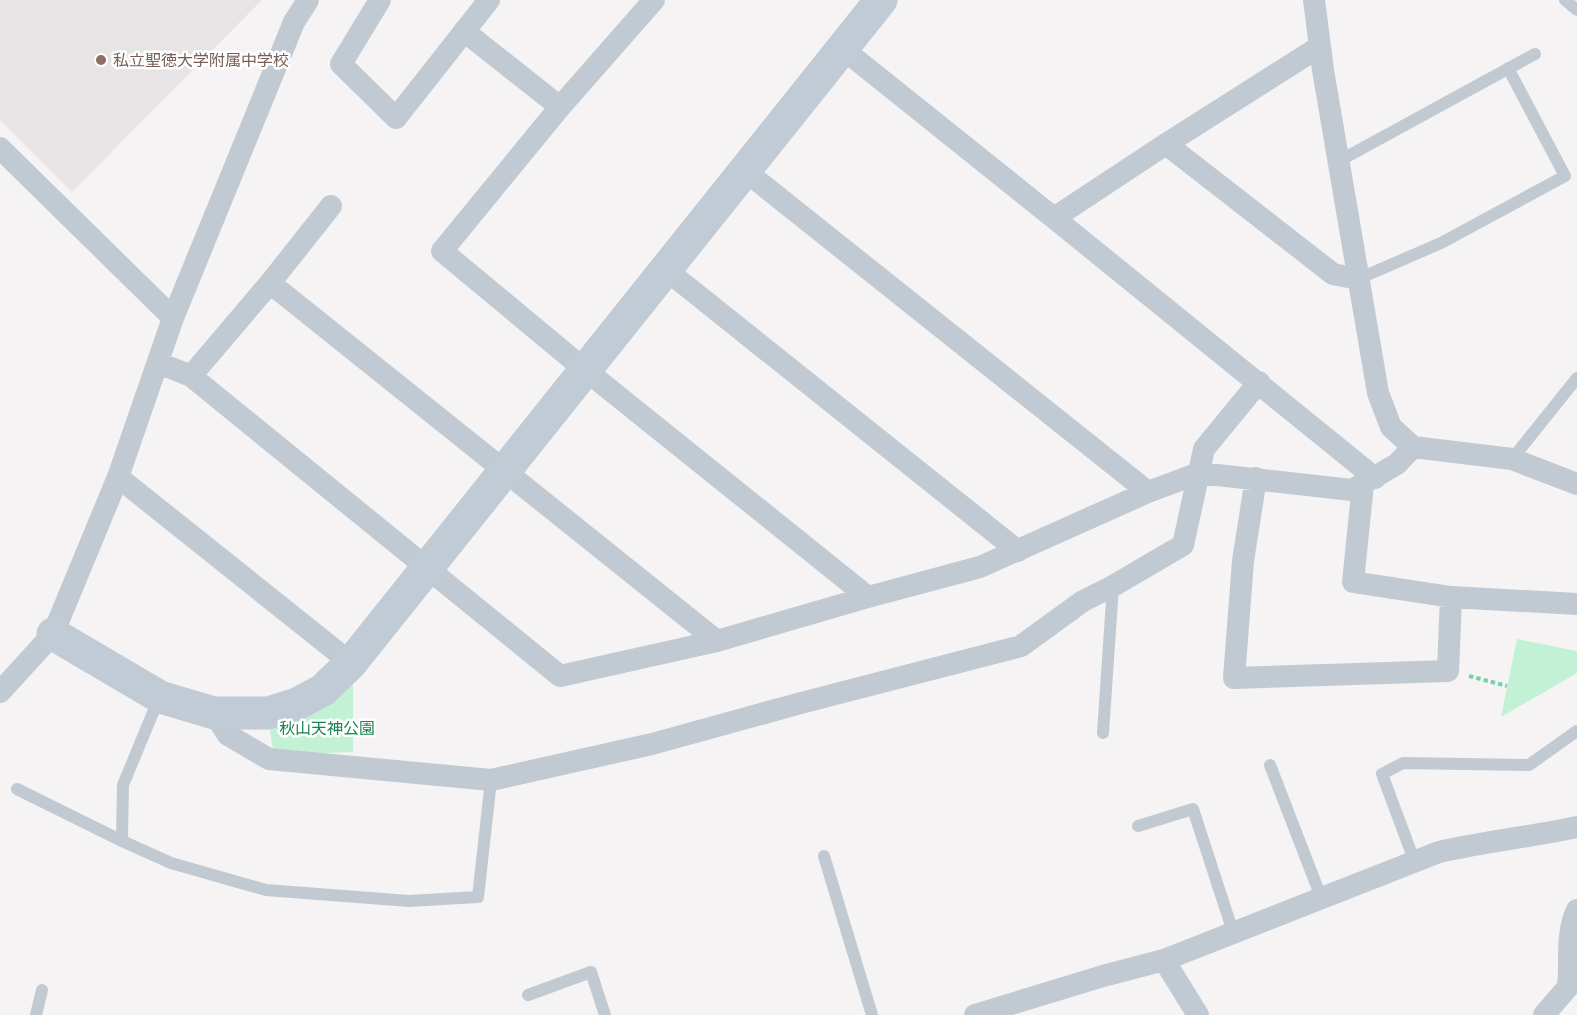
<svg xmlns="http://www.w3.org/2000/svg" width="1577" height="1015" font-family="Rubik,'Noto Sans JP',sans-serif">
<style>
.education{fill:#e6e4e5}
.green{fill:#c3f1d5}
.lines{fill:none;stroke-linecap:round;stroke-linejoin:round}
.path{stroke:#7ad0a6;stroke-width:4;stroke-dasharray:4.5 3;stroke-linecap:butt}
.lane{stroke:#c1cad2;stroke-width:12}
.street{stroke:#c1cad2;stroke-width:22}
.secondary{stroke:#c1cbd6;stroke-width:33}
.education-dot{fill:#8d6e63;stroke:#fff;stroke-width:2}
.labels{text-anchor:middle;stroke-width:5;stroke-linejoin:round;paint-order:stroke}
.education-label{font-size:16px;fill:#785e54;stroke:#fff;text-anchor:start}
.park-label{font-size:16px;fill:#17864f;stroke:#fff}
</style>
<rect width="100%" height="100%" fill="#f5f3f3"/>
<path class="education" d="M0 0H262L72 192 0 120Z"/>
<path class="green" d="M1517 639 1577 651V673L1501 717Z
M353 676V752L274 755 269 725Z"/>
<g class="lines">
<path class="path" d="M1469 676 1507 686"/>
<path class="lane" d="M1565 0 1577 10
M1339 161 1535 54
M1358 279 1441 243 1565 176 1508 68
M1512 459 1577 378
M159 698 123 785 122 841 171 863 266 890 409 901 478 897 491 780
M1103 733 1113 586
M1270 765 1321 897
M17 789 122 841
M1138 826 1193 809 1233 932
M824 856 872 1015
M1414 860 1382 774 1403 763 1529 765 1577 731
M528 995 591 972 605 1015
M36 1015 42 990"/>
<path class="street" d="M380 0 341 64 396 118 489 0
M654 0 560 107 442 251 584 369 868 597
M1314 0 1323 70 1378 393 1391 427 1413 447 1512 459 1577 484
M464 31 560 107
M1319 47 1166 144 1054 218 1375 478
M843 49 1054 218
M1166 144 1333 274 1358 279
M0 148 173 318
M744 170 1148 492
M665 269 1018 551
M270 283 717 641
M159 363 191 376 560 676 717 641 868 597 980 567 1148 492 1199 473 1352 490 1397 464 1413 447
M191 376 270 283 331 206
M118 477 351 663
M1256 478 1243 561 1234 678 1448 671 1451 597
M1363 484 1353 582 1451 597 1577 604
M0 692 53 634 118 477 173 318 294 22 308 0
M214 713 228 735 269 759 491 780 652 744 801 703 1021 646 1083 601 1113 586 1183 545 1204 449 1259 382
M1577 910C1568 928 1569 952 1569 972L1577 980
M1164 960 1198 1015
M975 1015 1103 976 1164 960 1439 852C1485 841 1531 837 1577 827
M1544 1015 1568 987 1569 972"/>
<path class="secondary" d="M53 634 160 697 214 713H268L297 704 323 690 351 663 881 0"/>
</g>
<circle class="education-dot" cx="101" cy="60" r="6"/>
<g class="labels">
<g class="education-label">
<text x="113" y="66">私立聖徳大学附属中学校</text>
</g>
<g class="park-label">
<text x="327" y="734">秋山天神公園</text>
</g>
</g>
</svg>
